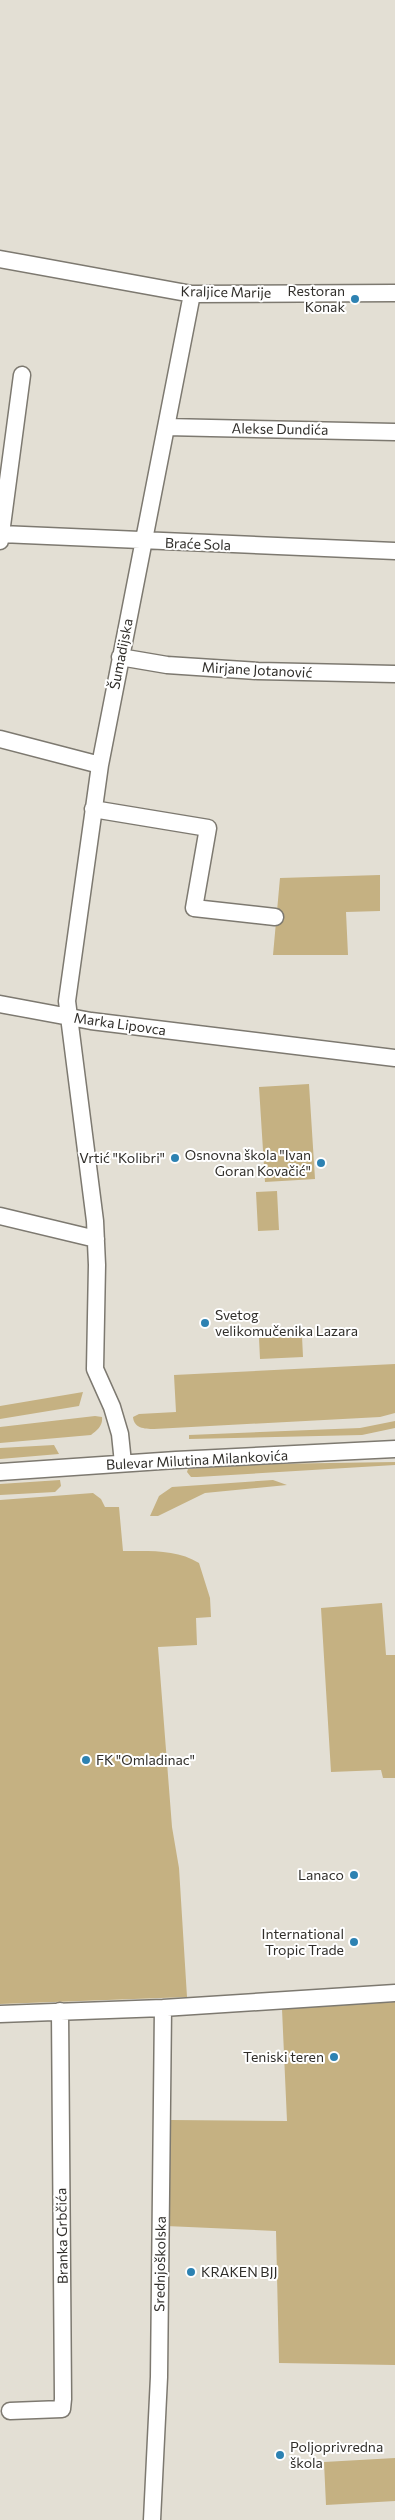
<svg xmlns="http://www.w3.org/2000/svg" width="395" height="2520" font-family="Commissioner,sans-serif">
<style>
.green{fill:#c5b182}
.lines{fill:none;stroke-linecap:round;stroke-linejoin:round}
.minor-casing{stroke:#7d7970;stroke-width:19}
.minor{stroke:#fff;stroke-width:16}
.poi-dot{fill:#2d82b2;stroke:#fff;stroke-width:2}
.labels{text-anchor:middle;stroke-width:4;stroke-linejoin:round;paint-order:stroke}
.poi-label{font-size:14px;fill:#302e2a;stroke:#fff;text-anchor:end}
.street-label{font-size:14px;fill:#302e2a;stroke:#fff}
</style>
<rect width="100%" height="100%" fill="#e3dfd4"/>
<path class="green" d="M380 875V911L346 912 348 955H273L280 878Z
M309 1084 315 1179 265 1182 259 1087Z
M277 1191 279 1230 258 1231 256 1192Z
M302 1336 303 1357 260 1359 259 1338Z
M395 1364V1413L380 1417 154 1429C144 1429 134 1428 133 1417L139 1414 176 1412 174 1375Z
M83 1392 79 1406 0 1419V1406Z
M95 1416 102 1417C103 1426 97 1430 91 1435L0 1443V1427Z
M395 1421V1428L362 1435 189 1439V1435L360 1428Z
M54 1445 59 1454 0 1459V1448Z
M395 1462V1465L197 1477H191L187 1472 188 1469 267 1464Z
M60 1480 61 1486 55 1492 0 1495V1484Z
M273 1480 287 1485 205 1493 158 1516H150L159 1496 172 1487Z
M93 1493 101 1499 105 1507H119L123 1551C148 1551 177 1549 199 1563L210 1598 211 1617 196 1618 197 1645 158 1647 172 1827 179 1868 187 1997 0 2004V1500Z
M382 1603 386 1655H395V1778H383L381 1770 331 1772 321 1608Z
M395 2002V2365L279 2363 276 2231 166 2226 170 2120 287 2121 282 2009Z
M395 2458V2501L326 2505 324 2462Z"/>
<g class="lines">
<g class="minor-casing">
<path id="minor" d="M0 259 192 294 395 293
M166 427 395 432
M1 534 395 551
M0 541 22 375
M120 657 167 665 258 671 395 674
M0 739 100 765
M93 809 208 828 194 908 275 917
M0 1004 91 1021 395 1058
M0 1216 96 1239
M123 1463 120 1434 112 1407 95 1369 97 1265 95 1221 67 1001 100 765 192 294
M0 1472 176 1460 395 1449
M0 2014 163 2008 395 1993
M10 2411 62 2409 63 2399 60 2011
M152 2520 159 2377 163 2008"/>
</g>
<use href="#minor" class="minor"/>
</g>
<g class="poi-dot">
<circle cx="355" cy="299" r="5"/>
<circle cx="175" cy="1158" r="5"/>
<circle cx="321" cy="1163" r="5"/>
<circle cx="205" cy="1323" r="5"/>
<circle cx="86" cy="1760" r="5"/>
<circle cx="354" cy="1875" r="5"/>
<circle cx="354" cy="1942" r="5"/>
<circle cx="334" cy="2057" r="5"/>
<circle cx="191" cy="2272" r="5"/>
<circle cx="280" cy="2455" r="5"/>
</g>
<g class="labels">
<g class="poi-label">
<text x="345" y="296">Restoran<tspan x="345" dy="16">Konak</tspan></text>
<text x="311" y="1160">Osnovna škola "Ivan<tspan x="311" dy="16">Goran Kovačić"</tspan></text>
<text x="165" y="1163">Vrtić "Kolibri"</text>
<text x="215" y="1320" text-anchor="start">Svetog<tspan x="215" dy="16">velikomučenika Lazara</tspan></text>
<text x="96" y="1765" text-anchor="start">FK "Omladinac"</text>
<text x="344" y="1880">Lanaco</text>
<text x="344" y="1939">International<tspan x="344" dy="16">Tropic Trade</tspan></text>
<text x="324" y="2062">Teniski teren</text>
<text x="201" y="2277" text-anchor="start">KRAKEN BJJ</text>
<text x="290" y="2452" text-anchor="start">Poljoprivredna<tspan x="290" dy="16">škola</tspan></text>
</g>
<g class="street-label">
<text transform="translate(226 292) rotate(1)" y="5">Kraljice Marije</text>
<text transform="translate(280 429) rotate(1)" y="5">Alekse Dundića</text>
<text transform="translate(198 544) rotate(2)" y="5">Braće Sola</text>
<text transform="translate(121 654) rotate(-79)" y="5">Šumadijska</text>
<text transform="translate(257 670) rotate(3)" y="5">Mirjane Jotanović</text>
<text transform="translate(120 1024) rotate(8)" y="5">Marka Lipovca</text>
<text transform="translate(197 1460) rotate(-3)" y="5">Bulevar Milutina Milankovića</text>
<text transform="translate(62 2236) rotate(-91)" y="5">Branka Grbčića</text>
<text transform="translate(160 2264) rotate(-89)" y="5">Srednjoškolska</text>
</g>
</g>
</svg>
